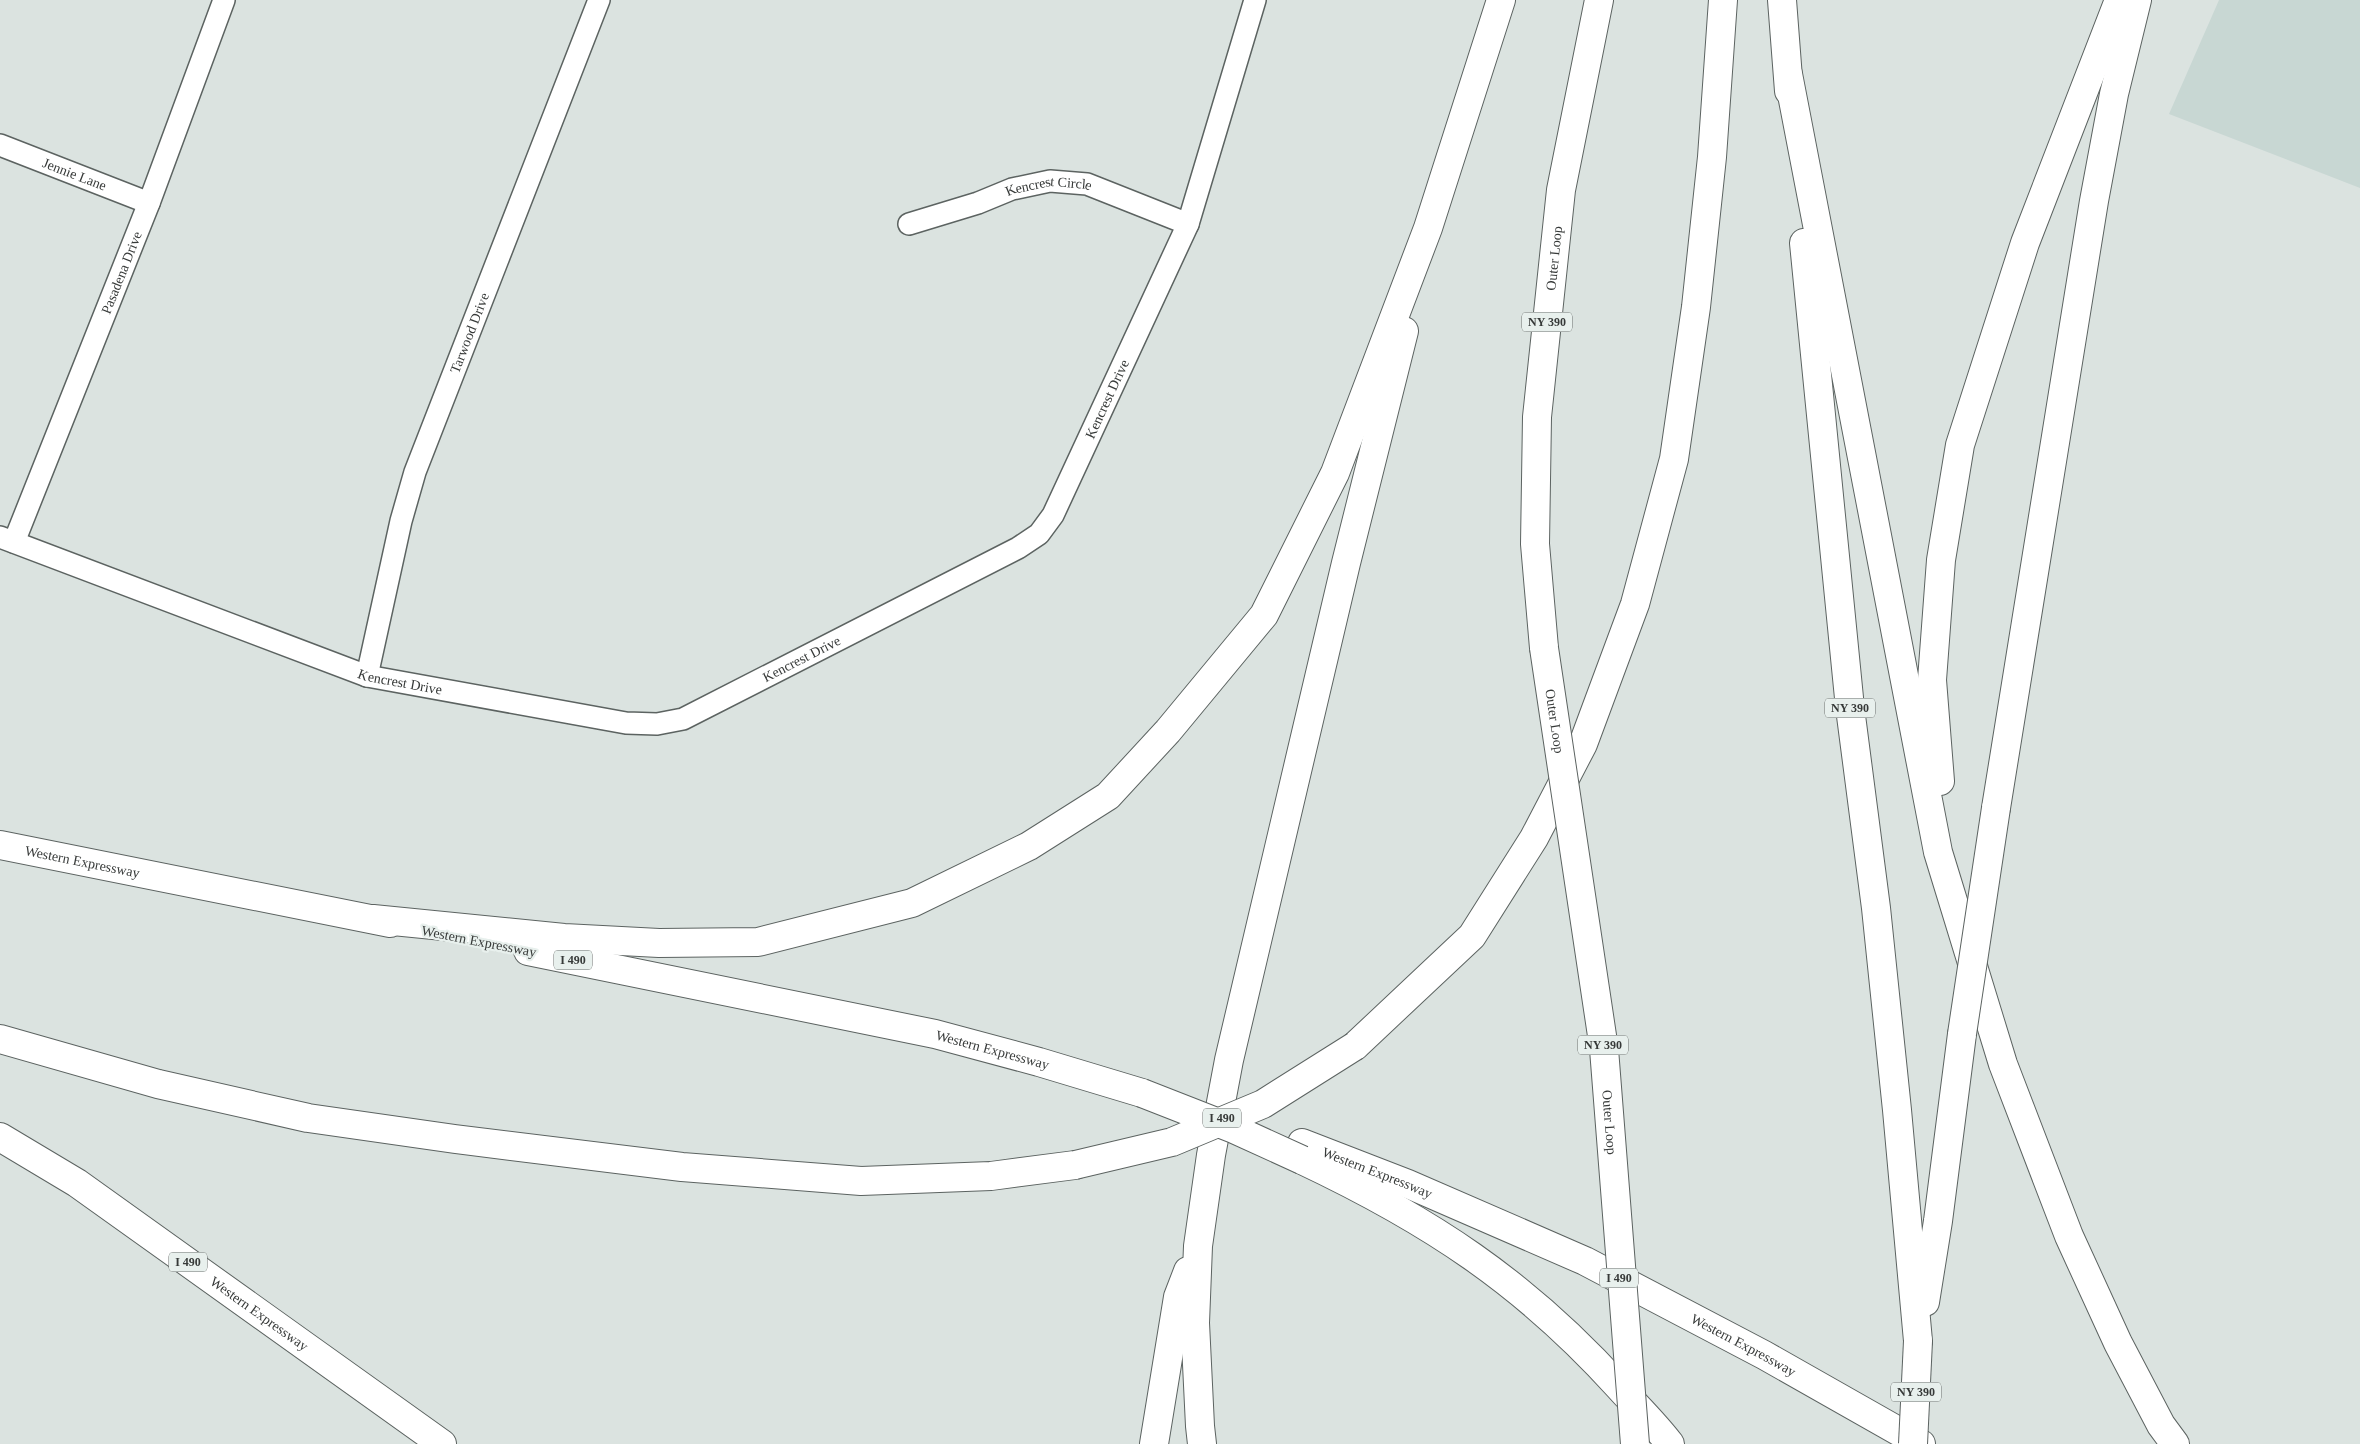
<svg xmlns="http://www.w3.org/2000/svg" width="2360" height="1444" font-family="'Times New Roman',serif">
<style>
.built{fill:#c8d7d3}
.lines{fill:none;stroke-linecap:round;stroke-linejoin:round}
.street-casing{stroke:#5c6361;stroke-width:24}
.highway-casing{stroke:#5c6361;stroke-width:30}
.street{stroke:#fff;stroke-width:21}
.highway{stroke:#fff;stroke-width:28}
.highway-bridge-casing{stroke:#5c6361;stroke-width:30;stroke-linecap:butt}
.highway-bridge{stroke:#fff;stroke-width:28}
.labels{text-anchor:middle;stroke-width:4.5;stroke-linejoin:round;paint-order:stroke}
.shield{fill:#e8f0ed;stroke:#6c716f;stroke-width:1}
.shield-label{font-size:12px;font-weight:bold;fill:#373a39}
.street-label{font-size:14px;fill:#373a39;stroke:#e8f0ed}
</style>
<rect width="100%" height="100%" fill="#dbe3e0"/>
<path class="built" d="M2219 0H2360V188L2169 114Z"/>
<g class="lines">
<g class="street-casing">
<g id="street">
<path id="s1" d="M0 145 149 203"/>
<path id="s2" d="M909 224 978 203 1012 189 1050 181 1087 184 1188 224"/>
<path id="s3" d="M0 537 367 676 626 723 657 724 683 719 1018 548 1039 534 1053 515 1188 224 1255 0"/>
<path id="s4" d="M14 542 149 203 224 0"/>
<path id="s5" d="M367 676 401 521 415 472 599 0"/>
</g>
</g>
<g class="highway-casing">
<g id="highway">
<path d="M1782 0 1789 91"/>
<path d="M1788 74 1938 852 2003 1064 2069 1236 2118 1343 2161 1425 2175 1444"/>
<path d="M1804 243 1850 708 1876 908 1897 1110 1918 1341"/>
<path id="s6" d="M1544 648 1535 544 1537 417 1561 190 1599 0"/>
<path d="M1940 781 1932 680 1941 560 1960 445 2025 243 2119 0"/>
<path d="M1996 808 2094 201 2114 94 2137 0"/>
<path id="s7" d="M0 845 390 923"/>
<path d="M373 919 564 938 659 943 758 942 912 903 1029 846 1108 796 1168 731 1264 615 1335 473 1428 228 1501 0"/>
<path id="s8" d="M528 951 935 1034 1039 1062 1142 1093"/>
<path d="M0 1039 158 1084 308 1118 455 1139 682 1167 861 1181 991 1176 1075 1165"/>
<path d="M1355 1046 1472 936 1534 838 1583 744 1635 604 1674 459 1696 307 1712 157 1723 0"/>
<path id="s9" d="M0 1137 77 1183 442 1444"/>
<path id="s10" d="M1302 1143 1408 1184 1585 1261 1764 1355 1921 1444"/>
<path d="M1302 1160C1429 1220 1524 1282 1619 1387 1636 1406 1655 1424 1670 1444"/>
<path d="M1925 1302 1938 1221 1962 1034"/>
<path d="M1154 1444 1178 1297 1188 1271"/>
<path d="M1202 1444 1200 1426 1195 1323 1198 1246 1211 1155 1229 1060 1346 563 1404 331"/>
</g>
</g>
<use href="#street" class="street"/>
<use href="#highway" class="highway"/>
<g class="highway-bridge-casing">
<g id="highway-bridge">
<path id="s11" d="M1544 648 1604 1049 1635 1444"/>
<path d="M1962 1034 1996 808"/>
<path d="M1142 1093 1234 1129 1302 1160"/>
<path d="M1075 1165 1172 1142 1263 1104 1355 1046"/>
<path d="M1913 1444 1918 1341"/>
</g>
</g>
<use href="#highway-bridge" class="highway-bridge"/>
</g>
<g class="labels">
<g class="shield">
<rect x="1522" y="312.5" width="50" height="19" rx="4"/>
<rect x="1825" y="698.5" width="50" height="19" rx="4"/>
<rect x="554" y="950.5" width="38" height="19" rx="4"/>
<rect x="1578" y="1035.5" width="50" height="19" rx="4"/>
<rect x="1203" y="1108.5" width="38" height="19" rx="4"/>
<rect x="169" y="1252.5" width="38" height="19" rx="4"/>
<rect x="1600" y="1268.5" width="38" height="19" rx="4"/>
<rect x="1891" y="1382.5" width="50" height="19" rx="4"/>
</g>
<g class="shield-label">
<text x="1547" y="326">NY 390</text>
<text x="1850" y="712">NY 390</text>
<text x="573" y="964">I 490</text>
<text x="1603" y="1049">NY 390</text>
<text x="1222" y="1122">I 490</text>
<text x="188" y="1266">I 490</text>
<text x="1619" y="1282">I 490</text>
<text x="1916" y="1396">NY 390</text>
</g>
<g class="street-label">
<text dy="5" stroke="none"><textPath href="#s1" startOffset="80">Jennie Lane</textPath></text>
<text dy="5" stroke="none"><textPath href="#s2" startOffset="146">Kencrest Circle</textPath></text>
<text dy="5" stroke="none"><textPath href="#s6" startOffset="391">Outer Loop</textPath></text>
<text dy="5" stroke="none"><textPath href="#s4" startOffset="290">Pasadena Drive</textPath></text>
<text dy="5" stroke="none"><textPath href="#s5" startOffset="359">Tarwood Drive</textPath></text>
<text dy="5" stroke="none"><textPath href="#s3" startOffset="1266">Kencrest Drive</textPath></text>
<text dy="5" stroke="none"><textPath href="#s3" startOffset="846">Kencrest Drive</textPath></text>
<text dy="5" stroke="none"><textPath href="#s3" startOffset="426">Kencrest Drive</textPath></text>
<text dy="5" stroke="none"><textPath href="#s11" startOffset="74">Outer Loop</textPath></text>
<text dy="5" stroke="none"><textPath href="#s7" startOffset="84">Western Expressway</textPath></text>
<text transform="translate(479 941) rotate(11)" y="5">Western Expressway</text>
<text dy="5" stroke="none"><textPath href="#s8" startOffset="475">Western Expressway</textPath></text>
<text dy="5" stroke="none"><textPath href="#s11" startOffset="479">Outer Loop</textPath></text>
<text dy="5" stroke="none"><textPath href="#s10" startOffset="81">Western Expressway</textPath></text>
<text dy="5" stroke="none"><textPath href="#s9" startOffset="314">Western Expressway</textPath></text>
<text dy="5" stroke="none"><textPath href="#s10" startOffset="486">Western Expressway</textPath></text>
</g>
</g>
</svg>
